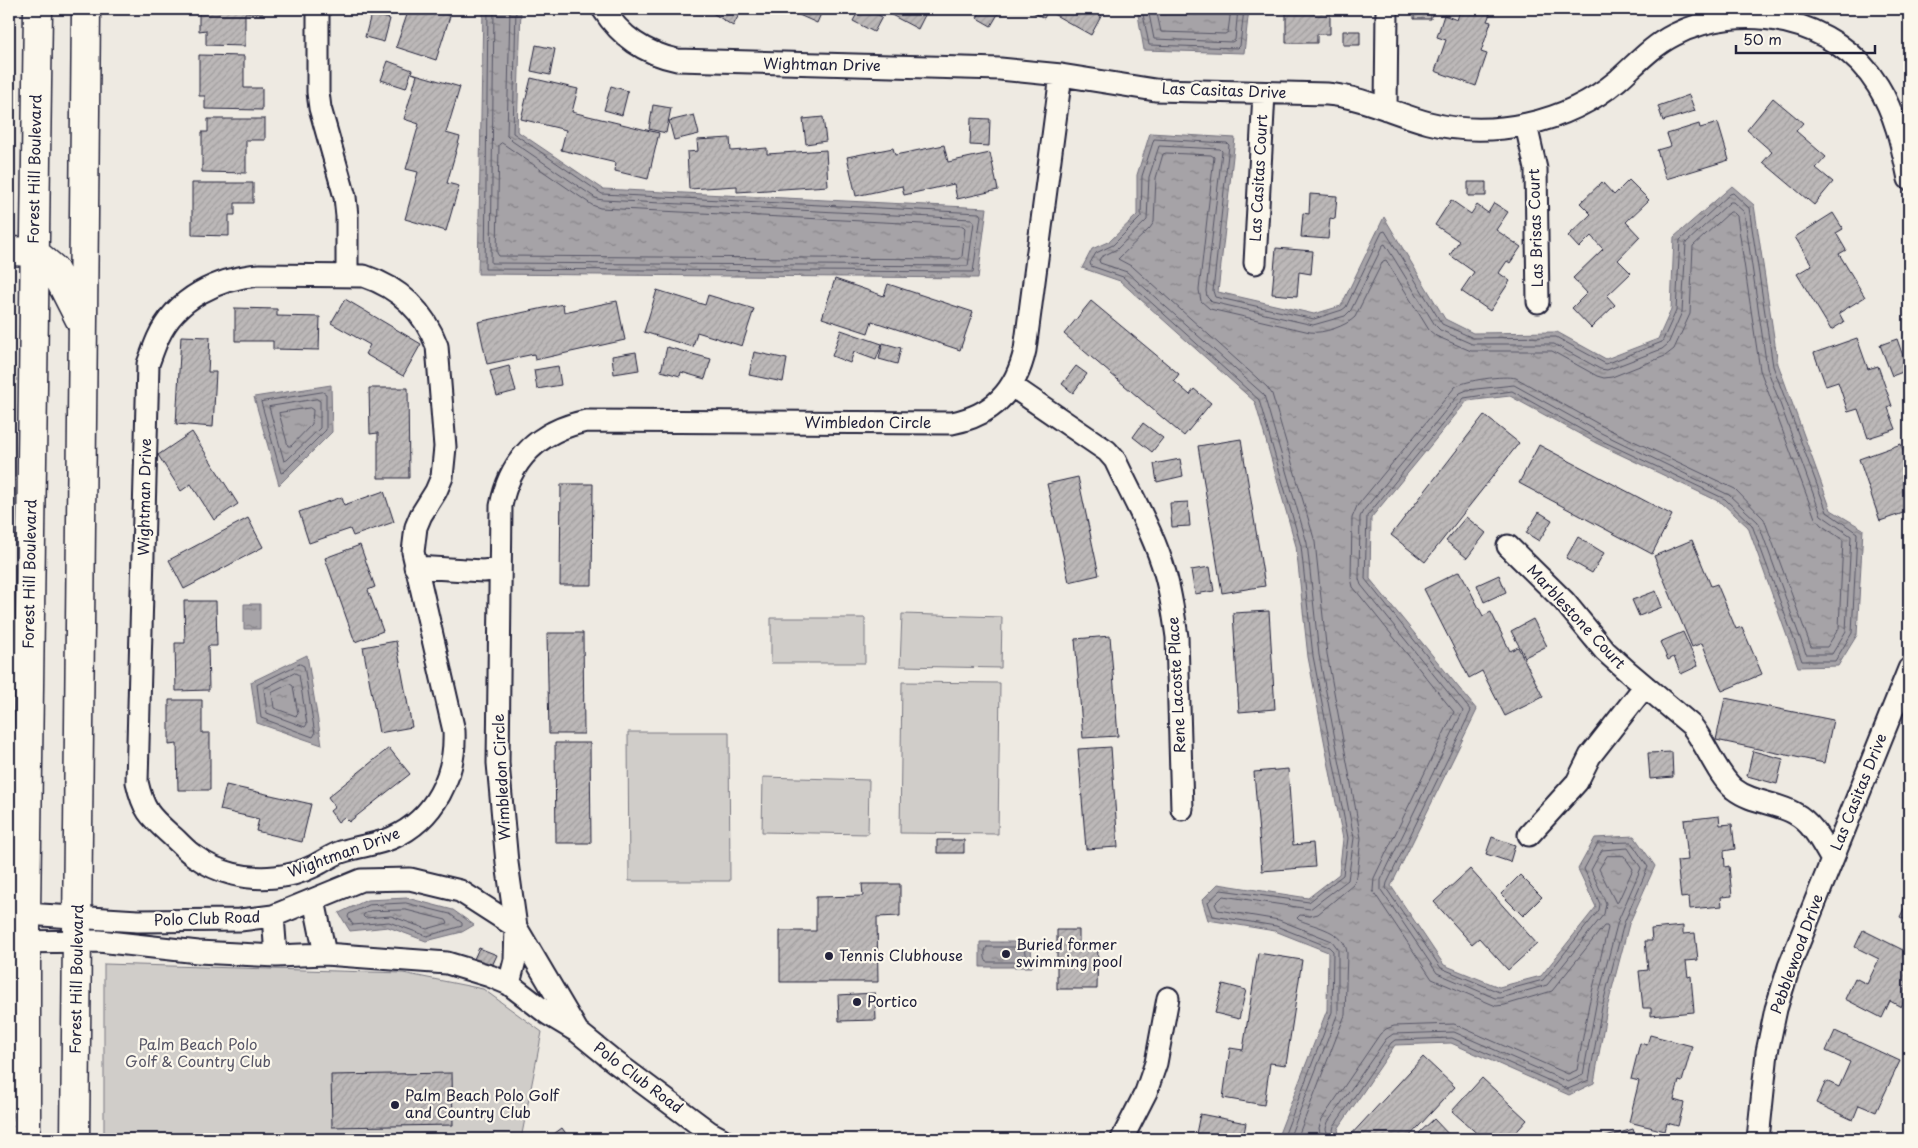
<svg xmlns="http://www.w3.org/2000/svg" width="1918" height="1148" font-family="'Playpen Sans',sans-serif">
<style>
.green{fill:#d0cdc9;stroke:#797882}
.water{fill:url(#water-ripples);stroke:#716f7c}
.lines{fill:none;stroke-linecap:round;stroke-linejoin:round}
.shore{stroke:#575666;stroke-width:1}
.building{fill:url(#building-hatch);stroke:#22223b}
.street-casing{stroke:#22223b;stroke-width:25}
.secondary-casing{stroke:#22223b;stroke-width:31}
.street{stroke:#fbf7ec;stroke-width:21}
.secondary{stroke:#fbf7ec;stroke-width:28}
.poi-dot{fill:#22223b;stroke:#fbf7ec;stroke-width:2}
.labels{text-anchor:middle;stroke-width:4.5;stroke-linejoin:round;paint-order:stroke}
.street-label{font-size:15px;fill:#22223b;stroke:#fbf7ec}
.poi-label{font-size:15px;fill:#22223b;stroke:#fbf7ec;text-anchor:start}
.park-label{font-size:15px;fill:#565566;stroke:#fbf7ec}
</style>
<defs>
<pattern id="water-ripples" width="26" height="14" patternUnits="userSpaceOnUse" patternTransform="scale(1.25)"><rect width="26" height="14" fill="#a6a3a7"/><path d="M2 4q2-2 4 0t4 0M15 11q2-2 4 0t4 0" fill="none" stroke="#878489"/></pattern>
<pattern id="building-hatch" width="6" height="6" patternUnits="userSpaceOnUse" patternTransform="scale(1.25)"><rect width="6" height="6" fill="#bcb8b8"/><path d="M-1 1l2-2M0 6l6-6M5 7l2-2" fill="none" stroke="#a19e9f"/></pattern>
</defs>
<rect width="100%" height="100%" fill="#eeeae2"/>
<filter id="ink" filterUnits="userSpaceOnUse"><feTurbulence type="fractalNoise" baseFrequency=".02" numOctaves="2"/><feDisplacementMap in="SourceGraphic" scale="10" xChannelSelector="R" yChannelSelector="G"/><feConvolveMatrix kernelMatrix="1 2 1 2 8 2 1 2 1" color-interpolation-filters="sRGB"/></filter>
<g filter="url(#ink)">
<path class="green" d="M902 614 1002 617 1001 668 900 666Z
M771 618H865V663H771Z
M902 682 1000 683 998 834 900 833Z
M628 732H729L730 881H629Z
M763 777 869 780 868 834 762 832Z
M104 964 403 973 483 989 542 1032 521 1139H104Z"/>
<path class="water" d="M483 9H521L517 131 603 189 987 208 978 278 478 274Z
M1137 9H1249L1244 53 1144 50Z
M1150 133 1235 138 1218 292 1314 314 1341 306 1384 217 1445 319 1473 333 1557 332 1606 359 1658 339 1671 310 1674 237 1732 186 1754 205 1778 364 1831 510 1863 529 1857 635 1838 666 1798 667 1748 527 1722 503 1596 443 1510 396 1467 401 1371 518 1370 579 1477 710 1391 886 1444 965 1499 987 1541 976 1596 907 1578 869 1595 838 1634 836 1655 866 1629 924 1607 1008 1594 1083 1569 1095 1451 1043 1395 1045 1338 1129 1340 1139H1277L1327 1010 1328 952 1275 931 1208 920 1202 900 1218 884 1308 898 1339 874 1343 839 1308 657 1296 546 1255 402 1120 281 1082 268 1092 249 1110 241 1137 215V175Z
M331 385 332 432 279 485 254 397Z
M244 604H260V629H244Z
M307 655 322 745 257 723 251 682Z
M407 898 453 910 474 925 462 932 426 941 388 927 350 931 339 913 367 900Z
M980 942H1031L1032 967H980Z"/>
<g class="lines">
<path class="shore" d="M488 9 485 269 973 272 981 216 979 213 602 194 513 133 516 9
M494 9 491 263 968 266 974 222 972 219 603 200 597 199 512 141 507 136 510 9
M1142 9 1149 45 1238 48 1240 46 1244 9
M1148 9 1154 39 1232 42 1235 40 1238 9
M1156 9 1161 32 1225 34 1228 32 1231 9
M502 143 592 205 600 208 963 226 965 228 962 257 959 259 499 256 497 253 499 145Z
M323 392 326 394V430L284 472 281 473 261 402Z
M317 399 320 401V428L287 460 284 461 269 407Z
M310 408 313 410 312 424 291 446H288L279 413Z
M300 664 304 666 315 734 313 737 261 718 257 685Z
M295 673 299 675 307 724 305 727 267 713 264 689Z
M290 684 293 686 298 714 296 716 274 708 272 693Z
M1624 856 1633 869 1618 902 1616 903 1599 869 1607 856Z
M406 903 450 914 462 923V926L427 936 389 922 353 925 348 917 349 914 369 905Z
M406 910 446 920 448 923 427 929 391 916 365 918 363 916 364 914 370 911Z
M987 947H1024L1026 960 1024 962H987C984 959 984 950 987 947Z
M1283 1139 1332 1012 1333 951 1329 947 1276 926 1213 916 1208 902 1221 890 1309 902 1343 875 1348 838 1313 656 1301 546 1259 400 1123 277 1091 266 1090 263 1096 253 1113 245 1141 217 1142 176 1154 139 1227 143 1229 145 1213 291 1215 297 1314 319 1342 310 1346 307 1382 232 1385 231 1442 324 1473 338 1556 337 1606 364 1662 342 1676 311 1680 240 1730 194 1733 193 1749 208 1773 366 1827 512 1857 533 1852 633 1835 661H1802L1752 525 1725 499 1598 439 1512 391 1464 398 1367 516 1365 579 1471 711 1387 883 1386 888 1441 968 1499 992 1543 980 1599 910 1600 904 1584 869 1598 843 1631 842 1648 867 1624 923 1602 1007 1589 1080 1568 1089 1452 1038 1395 1040 1391 1043 1334 1126 1333 1130 1335 1139
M1289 1139 1338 1013V949L1332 941 1279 920 1218 910 1215 904 1223 896 1310 909 1348 880 1354 838 1319 655 1307 543 1264 395 1127 272 1100 263 1099 260 1101 257 1117 249 1147 220 1149 177 1159 146 1220 149 1222 151 1206 291 1207 297 1212 302 1313 325 1345 316 1351 310 1383 245 1385 244 1435 325 1440 330 1472 344H1554L1600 369 1607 370 1662 349 1668 344 1682 312 1686 243 1730 202H1733L1744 212 1767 368 1821 515 1851 536 1846 631 1832 654H1806L1758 522 1729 495 1601 433 1514 385 1467 390 1460 393 1363 511 1360 517 1359 579 1361 585 1463 711 1381 880V890L1437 973 1495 998H1501L1547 985 1604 914 1606 903 1591 870 1602 850 1628 848 1641 868 1618 921 1596 1005 1583 1075 1568 1082 1454 1032 1393 1034 1386 1039 1328 1122 1326 1129 1329 1139
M1297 1139 1345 1015 1347 953C1345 931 1316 927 1299 920L1297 918 1300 915 1310 916 1318 914 1353 885 1357 876 1361 838 1327 654 1315 542 1272 394 1267 387 1133 267 1118 259 1150 228 1154 222 1156 178 1163 154 1166 153 1211 155 1214 157 1199 290 1201 301 1210 309 1310 332C1323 334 1346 326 1355 317L1383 261 1386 260 1429 330 1436 336 1471 351H1552L1597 376 1604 378 1612 377 1665 356 1674 349 1690 314 1693 246 1730 212H1733L1737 216 1760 370 1815 518 1821 525 1843 540 1839 628 1827 647H1811L1764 519 1735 489 1604 427 1516 378C1504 375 1465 380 1455 387L1357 506 1352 518 1351 578 1353 587 1454 712 1374 878 1373 891 1432 979 1496 1006 1505 1005 1552 991 1604 926H1607L1608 928 1589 1004 1577 1070 1568 1074 1454 1024 1394 1026 1386 1029 1380 1034 1322 1119 1319 1128 1321 1139"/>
</g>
<path class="building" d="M199 9H263V13H245V46L206 45V30L199 31Z
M409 9H442L440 12 450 16 436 60 396 47Z
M713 9H742L733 26 711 12Z
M802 9H823L817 23 799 15Z
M856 9H872L871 11 882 17 874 32 853 21 859 10Z
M880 9H928L918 29Z
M982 9H1001L991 26 977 18Z
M1027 9H1105L1091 35 1048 11 1044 18Z
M1273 9H1330V34H1317V43H1286V11H1273Z
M1414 9H1431V19H1414Z
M1452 9H1492L1487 21 1491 22 1481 52 1487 54 1476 86 1435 71 1446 40 1437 37 1444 15 1457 20 1460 11Z
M371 14 390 19 384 42 365 37Z
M1343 31H1360V45H1343Z
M536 45 555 49 550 75 531 71Z
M199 55 244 56V88H262V110L205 109V96H199Z
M388 61 412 70 406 88 381 80Z
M412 73 460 87 446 133 460 137 447 183 459 186 446 231 405 219 418 172 406 169 419 124 404 119 417 75Z
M531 78 578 89 572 112 659 133 648 179 615 171 616 163 561 150 566 130 521 119Z
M611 86 628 91 622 115 604 110Z
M1689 95 1695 111 1663 121 1658 106Z
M1773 98 1803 123 1796 131 1826 157 1816 168 1833 182 1814 205 1763 162 1772 152 1747 130Z
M653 105 671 108 666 133 649 129Z
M694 115 699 134 674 140 669 121Z
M823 117 826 141 806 144 803 119Z
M971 118 990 119 989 146 970 145Z
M208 119H265V140H246V173L202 172V132H208Z
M1718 123 1729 160 1666 179 1657 150 1671 146 1667 134 1699 124 1700 128Z
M730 138 731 151 767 148V154L826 150 828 186 737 192V186L689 189 687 152 698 151 697 140Z
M944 145 948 162 990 153 998 190 957 199 954 184 904 195 902 186 856 196 847 157 893 148 895 155Z
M1629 180 1649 200 1626 222 1640 237 1618 260 1631 273 1607 296 1615 305 1591 328 1572 308 1587 293 1573 278 1603 249 1591 236 1579 248 1568 236 1591 214 1580 203 1602 182 1614 195Z
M1468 182H1486V196H1468Z
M192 183H253V203H235V215H229V236L192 235Z
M1310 194 1337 196 1335 219 1330 218 1328 239 1301 237 1303 213 1309 214Z
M1451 200 1471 214 1477 205 1488 213 1494 203 1508 212 1496 230 1521 247 1510 263 1507 261 1499 273 1510 281 1490 311 1461 291 1474 272 1450 255 1459 241 1435 225Z
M1833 213 1843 229 1836 233 1846 250 1839 254 1865 297 1839 313 1844 322 1831 330 1797 274 1812 265 1795 237Z
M1276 248 1313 251 1311 274 1299 272 1297 296 1272 294Z
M835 279 884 296 888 284 973 312 960 350 872 321 868 333 822 318Z
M657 290 705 305 708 295 754 309 742 346 697 332 693 347 644 332Z
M345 299 421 344 403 376 365 354 370 345 331 323Z
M617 301 625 340 535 360 534 354 487 364 478 322 563 304 564 312Z
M1091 301 1179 374 1174 381 1190 395 1194 389 1211 403 1184 436 1064 334Z
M235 308 277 309V316L320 317 319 350 273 349V341H235Z
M841 330 882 344 876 360 854 352 850 363 832 356Z
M181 336 210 337 208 372H216L213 427 176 424Z
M1857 338 1868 369 1878 366 1892 406 1888 408 1896 429 1868 438 1858 409 1848 412 1838 382 1826 386 1814 353Z
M1897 339 1908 370 1892 376 1880 345Z
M883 343 901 348 897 364 879 359Z
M667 347 711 359 705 379 681 372 680 376 661 371Z
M636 352 639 370 614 374 612 356Z
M754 352 787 359 783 382 749 375Z
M509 366 516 391 497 396 490 371Z
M558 366 561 385 537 389 534 370Z
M1076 366 1087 374 1073 393 1062 384Z
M369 388H408L409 478H378V433L370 434Z
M1484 415 1519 443 1425 562 1391 535Z
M1143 423 1163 438 1152 452 1133 437Z
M192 432 238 504 214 520 191 484 181 491 158 455Z
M1241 439 1265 586 1222 593 1198 446Z
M1901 444 1909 469V511L1880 521 1859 459Z
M1539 445 1672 515 1652 554 1519 483Z
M1180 459 1183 476 1157 482 1154 464Z
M1078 477 1099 575 1069 582 1047 484Z
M561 484H593L592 585H560Z
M384 491 394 522 353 536 350 529 309 543 299 512 342 497 344 505Z
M1188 502 1190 526 1172 527 1170 503Z
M1539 512 1552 520 1539 541 1526 533Z
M1466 517 1486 533 1467 558 1446 541Z
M248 518 263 547 184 589 169 560Z
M1578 537 1604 553 1592 573 1566 558Z
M1692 540 1711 586 1717 584 1736 629 1742 627 1762 674 1722 691 1702 643 1692 647 1654 556Z
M360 545 375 587 368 590 383 631 355 642 325 558Z
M1210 567 1214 591 1195 594 1191 570Z
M1460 571 1483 616 1491 612 1510 651 1518 647 1543 697 1505 716 1482 671 1469 678 1424 589Z
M1499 575 1506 592 1484 602 1477 585Z
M1656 591 1662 607 1639 616 1632 600Z
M184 601H216L217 646H208L209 690 176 691 175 643H185Z
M1269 611 1275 709 1239 712 1233 613Z
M1533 619 1547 646 1525 657 1511 631Z
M1683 632 1698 666 1681 674 1674 657 1668 660 1660 642Z
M547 633H583L584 734H549Z
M1110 636 1118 736 1083 738 1075 639Z
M396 641 412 727 379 733 363 647Z
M1725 698 1833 720 1824 763 1716 740Z
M169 700H202V733H210V790H178L177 744 169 745Z
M555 743H590L591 843H556Z
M1111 747 1118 847 1086 849 1078 749Z
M389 748 410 774 349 822 344 817 338 822 330 811 335 807 328 797Z
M1753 751 1783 759 1777 784 1747 776Z
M1672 752 1673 777 1650 779 1648 753Z
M1288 769 1293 845 1313 843 1315 867 1262 871 1254 772Z
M226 785 311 804 302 842 256 831 259 819 220 810Z
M1719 816 1720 825 1732 824 1735 849 1724 851 1725 867 1729 866 1732 896 1721 897 1722 906 1690 909 1689 897 1681 898 1677 861 1688 860 1684 820Z
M1492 837 1515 845 1510 862 1486 854Z
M937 840H964V853H937Z
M1470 869 1537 944 1508 970 1479 938 1472 944 1434 902Z
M1520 875 1542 897 1523 916 1501 894Z
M862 884H900V916L877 917 878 982H780V931H816V897L863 896Z
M1909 898V922L1900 917Z
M1683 926V934L1695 933 1698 960 1686 961 1688 977 1691 976 1694 1012 1651 1016V1008H1643L1639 971 1648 970 1645 941H1652L1651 929Z
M1057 930H1079V943L1098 944 1097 989H1057Z
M1863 930 1909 953V990L1901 1007 1890 1001 1882 1018 1845 999 1855 978 1867 984 1879 959 1855 947Z
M479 948 497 955 492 966 474 959Z
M1258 953 1302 960 1286 1065 1270 1063 1264 1105 1223 1098 1230 1048 1243 1050Z
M1223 984 1246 990 1239 1019 1215 1013Z
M875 993 876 1020 839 1021 838 995Z
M1835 1031 1900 1061 1876 1112 1859 1105 1853 1120 1816 1103 1826 1081 1839 1087 1850 1062 1826 1051Z
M1650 1035 1692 1046 1682 1082 1679 1081 1674 1100 1684 1103 1678 1126 1667 1123 1665 1131 1629 1122 1639 1081 1631 1079 1640 1043 1647 1045Z
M1423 1057 1455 1087 1407 1139H1349L1348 1138Z
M452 1073 453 1125 332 1127 331 1075Z
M1482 1078 1527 1120 1510 1139H1483L1452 1111Z
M1200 1114 1246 1123 1243 1139H1195Z
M1434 1119 1451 1137 1449 1139H1425L1419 1133Z
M562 1128 570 1139H547Z
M1633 1129 1636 1139H1599Z"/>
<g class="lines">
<g class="street-casing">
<path id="street" d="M318 9V92L320 108 345 197 347 216V276
M603 9C621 37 644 53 677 60L1000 69 1061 75 1155 90 1327 94C1363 97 1395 114 1429 123 1460 131 1495 131 1527 124 1559 117 1592 102 1618 80 1636 64 1652 46 1674 35 1742 0 1836 18 1878 86 1896 115 1902 146 1909 179
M1386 109 1387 9
M1526 125 1536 169 1538 302
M1255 263 1264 93
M260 275 364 276C400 288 424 311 437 346L445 447 442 477 436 491 421 515 416 527 413 552 454 731C456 775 435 819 392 838 376 845 358 846 341 852 332 855 324 861 314 866 302 872 288 876 275 877 247 880 218 873 196 857 187 852 181 844 173 837 151 817 144 813 137 782L148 364C151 356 154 347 158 338 176 298 218 278 260 275Z
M1012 386 1107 451 1115 460C1132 497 1154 534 1165 573 1171 594 1174 616 1177 637L1182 809
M1508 546 1564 601 1605 651 1626 670 1691 725C1706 743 1717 775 1734 789 1752 803 1775 802 1794 813 1813 823 1822 843 1832 860
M415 567 483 571 500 569
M1529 835 1577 782 1590 756 1645 686
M314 900 325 954
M9 913 138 921 240 920 273 916 361 880 410 879 460 891 516 927 578 1032 548 1014 509 984 490 976 447 963 325 954 276 956 198 952 99 941 9 942
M273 916 276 956
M509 984 515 960 516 927 507 863 498 763 501 506C510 459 539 431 586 421L952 423C993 415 1016 391 1025 350L1061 75
M578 1032 615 1062 709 1132 722 1139
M1122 1139 1146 1092 1156 1063 1168 998
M1758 1139 1767 1052 1776 1009 1789 967 1909 669"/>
</g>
<g class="secondary-casing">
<path id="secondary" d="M9 251 34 252 54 269 82 324
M26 1139V913L38 9
M75 1139 86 9"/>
</g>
<use href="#street" class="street"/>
<use href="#secondary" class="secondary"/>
</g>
</g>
<g class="poi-dot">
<circle cx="1006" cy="954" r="5"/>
<circle cx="829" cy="956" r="5"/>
<circle cx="857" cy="1002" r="5"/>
<circle cx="395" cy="1105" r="5"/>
</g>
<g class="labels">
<g class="street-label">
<text transform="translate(822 65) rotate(1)" y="5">Wightman Drive</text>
<text transform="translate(1224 91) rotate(2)" y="5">Las Casitas Drive</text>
<text transform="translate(35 169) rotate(-89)" y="5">Forest Hill Boulevard</text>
<text transform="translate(1259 178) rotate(-87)" y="5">Las Casitas Court</text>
<text transform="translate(1536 228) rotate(-92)" y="5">Las Brisas Court</text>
<text x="868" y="428">Wimbledon Circle</text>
<text transform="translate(145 497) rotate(-89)" y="5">Wightman Drive</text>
<text transform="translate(30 574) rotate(-89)" y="5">Forest Hill Boulevard</text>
<text transform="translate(1576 617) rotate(47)" y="5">Marblestone Court</text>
<text transform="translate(1177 685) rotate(-93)" y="5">Rene Lacoste Place</text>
<text transform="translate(502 777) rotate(-93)" y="5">Wimbledon Circle</text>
<text transform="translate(1859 792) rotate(-68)" y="5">Las Casitas Drive</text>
<text transform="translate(344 853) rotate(-20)" y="5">Wightman Drive</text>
<text transform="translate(207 919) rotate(-2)" y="5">Polo Club Road</text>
<text transform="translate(1797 954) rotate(-70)" y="5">Pebblewood Drive</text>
<text transform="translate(77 979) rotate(-89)" y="5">Forest Hill Boulevard</text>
<text transform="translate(638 1078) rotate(37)" y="5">Polo Club Road</text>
</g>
<g class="poi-label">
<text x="1016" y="950">Buried former<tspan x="1016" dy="17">swimming pool</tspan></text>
<text x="839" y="961">Tennis Clubhouse</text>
<text x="867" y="1007">Portico</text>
<text x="405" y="1101">Palm Beach Polo Golf<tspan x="405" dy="17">and Country Club</tspan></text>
</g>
<g class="park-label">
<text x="198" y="1050">Palm Beach Polo<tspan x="198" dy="17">Golf &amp; Country Club</tspan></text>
</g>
</g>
<rect width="1918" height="1148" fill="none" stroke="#fbf7ec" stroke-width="30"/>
<rect x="15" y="15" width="1888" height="1118" fill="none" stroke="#22223b" stroke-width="2" filter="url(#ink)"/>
<path d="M1736 45v8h139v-8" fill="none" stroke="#22223b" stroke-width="2.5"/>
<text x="1743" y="45" font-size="15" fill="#22223b" stroke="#fbf7ec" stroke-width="4" paint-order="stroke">50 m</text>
</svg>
